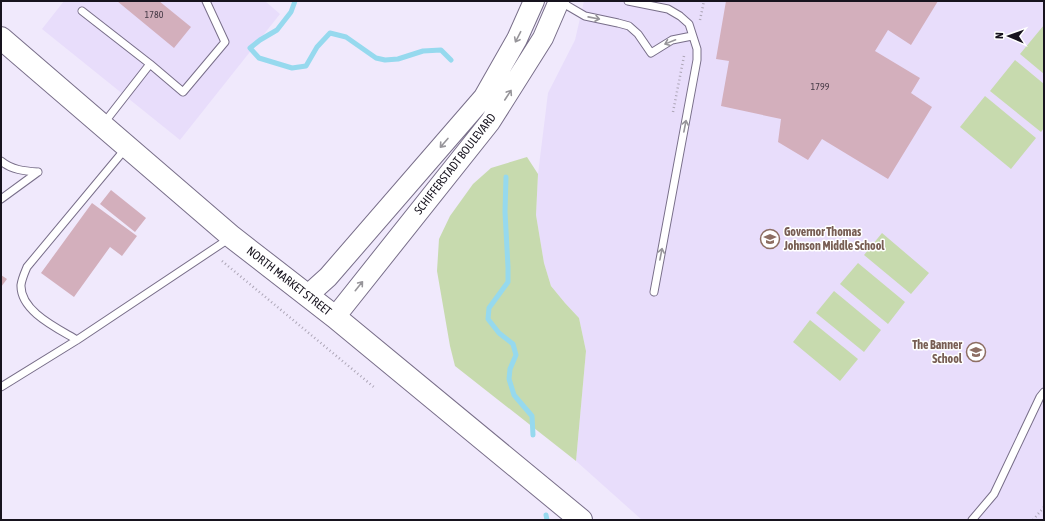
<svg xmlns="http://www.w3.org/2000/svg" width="1045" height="521" font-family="'Asap Condensed',sans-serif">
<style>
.built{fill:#e8ddfb}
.green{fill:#c7daae}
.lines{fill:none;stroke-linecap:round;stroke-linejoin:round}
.stream{stroke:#96d9ee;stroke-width:5}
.building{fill:#d3afbc}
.service-casing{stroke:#786e89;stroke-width:9}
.secondary-casing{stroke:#786e89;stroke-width:22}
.primary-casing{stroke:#786e89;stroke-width:24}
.path{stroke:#ada6b7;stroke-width:2.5;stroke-dasharray:1 3;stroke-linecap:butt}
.service{stroke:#fff;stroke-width:7}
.secondary{stroke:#fff;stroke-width:20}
.primary{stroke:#fff;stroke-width:22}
.oneway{stroke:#97959a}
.labels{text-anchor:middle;stroke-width:3;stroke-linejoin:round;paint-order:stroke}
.number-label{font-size:10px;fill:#463a46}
.street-label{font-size:12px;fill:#17131e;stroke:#fff}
.education-label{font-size:12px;font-weight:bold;fill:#785e54;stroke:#fff;text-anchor:start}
</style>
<rect width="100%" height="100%" fill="#f0e9fc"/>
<path class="built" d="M64 1H265L280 14 180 140 42 29Z
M584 1H1044V520H642L576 461 586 351 579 318 565 303 551 286 544 263 536 215 538 174 548 93 575 40Z"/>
<path class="green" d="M1044 25V74L1020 54Z
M1015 60 1044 84V128L1041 132 990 91Z
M985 96 1036 138 1011 169 960 127Z
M527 157 538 174 536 215 544 263 551 286 565 303 579 318 586 351 576 461 455 366 450 346 437 271 439 239 450 216 473 184 491 168Z
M882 233 929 273 911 294 864 255Z
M858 263 905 302 888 324 840 284Z
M834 291 881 330 864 352 816 313Z
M810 320 858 359 840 381 793 342Z"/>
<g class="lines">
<path class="stream" d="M295 1 291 12 277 30 260 40 250 48 259 58 292 68 306 66 317 47 330 33 346 37 376 58 385 60 398 59 423 51 441 50 451 60
M506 177 505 212 508 267V282L489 308 488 319 499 333 513 344 516 355 510 369 509 379 514 395 532 416 533 435
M546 515 547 520"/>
</g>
<path class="building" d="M117 1H159L191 27 174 48Z
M726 1H938L911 45 888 30 875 51 920 78 911 93 932 107 888 179 822 139 808 160 778 142 781 119 721 106 729 61 716 59Z
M111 190 146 218 135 232 100 204Z
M92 203 137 236 122 256 110 247 74 297 41 273Z
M1 275 7 279 1 287Z"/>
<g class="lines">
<g class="service-casing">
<path id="service" d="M628 1 668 9 680 16 689 24 697 49V60L654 292
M561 2 585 16 618 23 629 26 638 34 651 53 672 40 692 36
M82 11 150 64 183 92 225 42 206 1
M104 123 150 64
M1 161C12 170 24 171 38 172
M1 199 38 172
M77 340C57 328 20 311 21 285 22 278 25 272 27 267L126 148
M1 387 77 340 230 238
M972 520 994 494 1040 397 1044 392"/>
</g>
<g class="secondary-casing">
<path id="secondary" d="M308 295 328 277 484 97 517 39 534 1
M335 317 490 122 543 38 559 1"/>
</g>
<g class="primary-casing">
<path id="primary" d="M1 38 232 237 335 317 581 520"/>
</g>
<path class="path" d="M700 20 704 1
M673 112 684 56
M222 261 375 388
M1033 520 1044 507"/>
<use href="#service" class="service"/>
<use href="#secondary" class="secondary"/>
<use href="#primary" class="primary"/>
</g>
<defs><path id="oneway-shaft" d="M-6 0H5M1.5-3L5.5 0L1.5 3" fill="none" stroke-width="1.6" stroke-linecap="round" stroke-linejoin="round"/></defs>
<g class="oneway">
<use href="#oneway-shaft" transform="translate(594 18) rotate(11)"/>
<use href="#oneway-shaft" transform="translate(518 37) rotate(117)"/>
<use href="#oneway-shaft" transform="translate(670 42) rotate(158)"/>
<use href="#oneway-shaft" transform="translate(508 95) rotate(-57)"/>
<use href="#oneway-shaft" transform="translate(685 126) rotate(-79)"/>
<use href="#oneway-shaft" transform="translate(444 143) rotate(131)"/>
<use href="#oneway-shaft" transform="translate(661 254) rotate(-79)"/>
<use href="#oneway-shaft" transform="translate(359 286) rotate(-51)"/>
</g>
<defs>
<g id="school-ring" transform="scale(1)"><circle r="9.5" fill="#fff" stroke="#8d6e63" stroke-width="1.5"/><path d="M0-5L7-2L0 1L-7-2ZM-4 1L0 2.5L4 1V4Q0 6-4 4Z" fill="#8d6e63"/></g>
</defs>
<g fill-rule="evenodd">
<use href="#school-ring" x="770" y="239"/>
<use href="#school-ring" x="976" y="352"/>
</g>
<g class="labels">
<g class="number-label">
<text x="154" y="18">1780</text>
<text x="820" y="90">1799</text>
</g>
<g class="street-label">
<text transform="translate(455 164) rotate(-52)" y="4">SCHIFFERSTADT BOULEVARD</text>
<text transform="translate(289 281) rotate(38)" y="4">NORTH MARKET STREET</text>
</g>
<g class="education-label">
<text x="784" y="236">Governor Thomas<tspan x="784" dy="14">Johnson Middle School</tspan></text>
<text x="962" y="349" text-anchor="end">The Banner<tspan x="962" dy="14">School</tspan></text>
</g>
</g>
<rect width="1045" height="521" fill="none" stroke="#17131e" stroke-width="4"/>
<g transform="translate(1009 36) rotate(272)" stroke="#ffffff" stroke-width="3" paint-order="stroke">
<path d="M0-3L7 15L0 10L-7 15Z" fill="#17131e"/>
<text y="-6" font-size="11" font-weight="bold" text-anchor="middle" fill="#17131e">N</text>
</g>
</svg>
